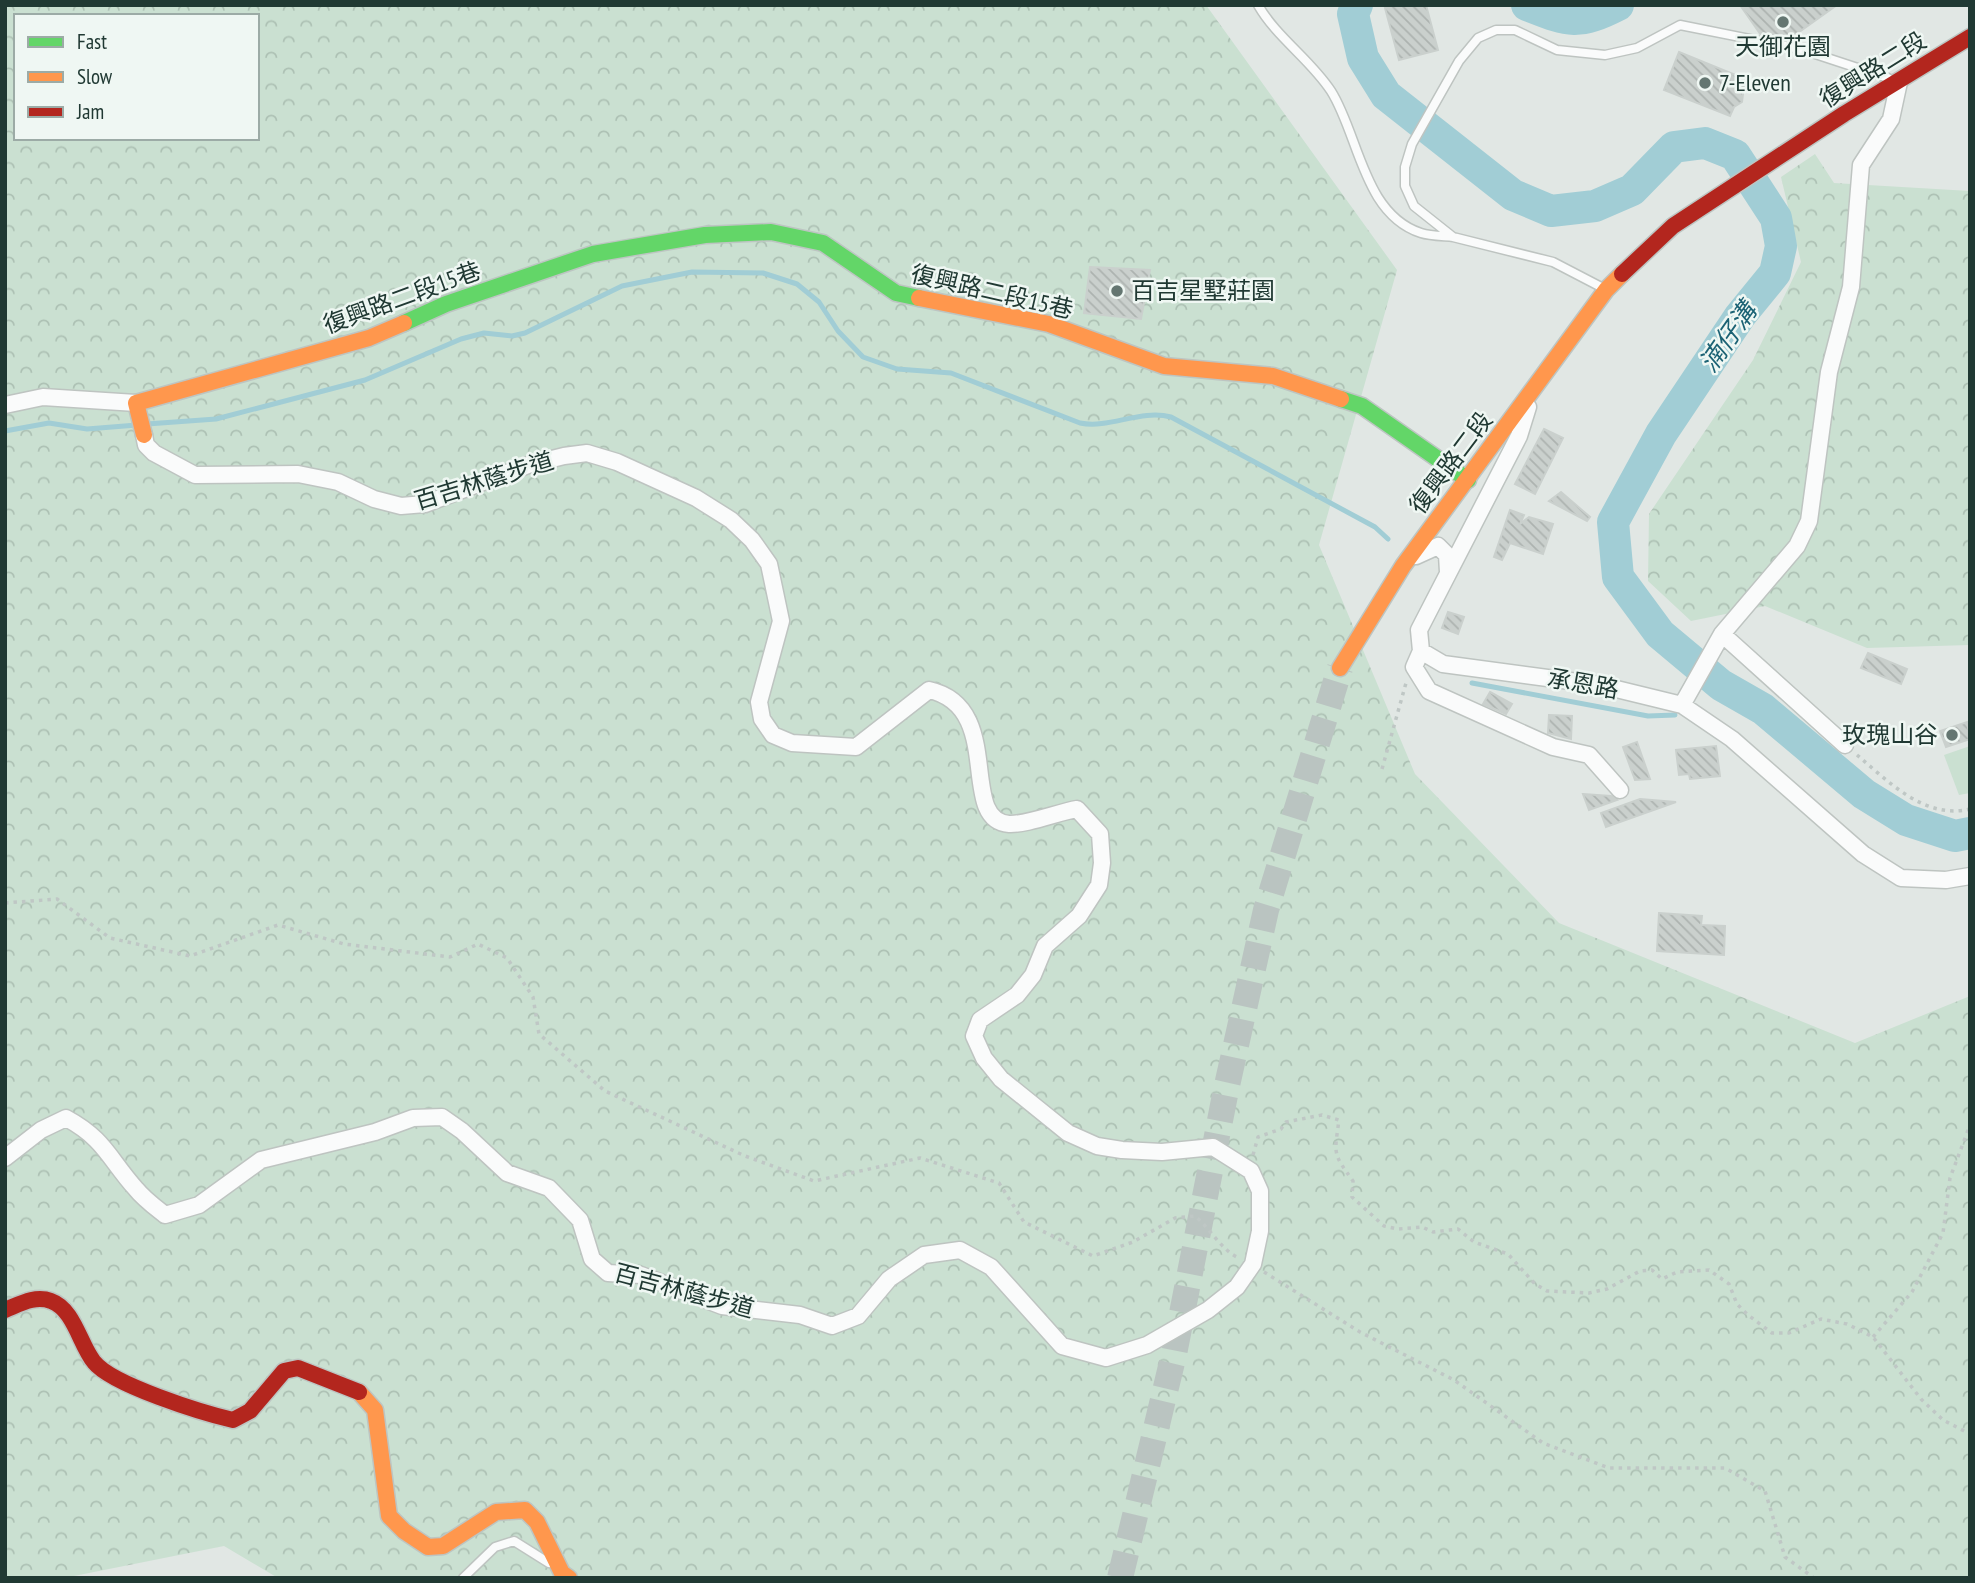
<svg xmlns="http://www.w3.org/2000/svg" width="1975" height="1583" font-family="'PT Sans Narrow','Noto Sans TC',sans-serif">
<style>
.forest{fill:url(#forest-crowns);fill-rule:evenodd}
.garden{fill:#cae0d1}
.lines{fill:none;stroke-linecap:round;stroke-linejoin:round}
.stream{stroke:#a1cdd5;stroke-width:5}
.river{stroke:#a1cdd5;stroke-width:32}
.building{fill:url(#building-back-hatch);stroke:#cad0cd;stroke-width:2}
.primary-tunnel{stroke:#bac4c1;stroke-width:26;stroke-dasharray:26 13;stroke-linecap:butt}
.lane-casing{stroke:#bec4c1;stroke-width:11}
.street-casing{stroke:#bec4c1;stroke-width:19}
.fast-casing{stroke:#bdc5c2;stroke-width:19}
.slow-casing{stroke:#bdc5c2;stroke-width:19}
.jam-casing{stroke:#bdc5c2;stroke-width:19}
.path{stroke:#bfc7c5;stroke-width:3.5;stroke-dasharray:3.5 5;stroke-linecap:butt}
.lane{stroke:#fafbfb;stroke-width:8}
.street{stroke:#fafbfb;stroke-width:16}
.fast{stroke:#63d668;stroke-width:16}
.slow{stroke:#ff974d;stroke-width:16}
.jam{stroke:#b3261e;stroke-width:16}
.poi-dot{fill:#647671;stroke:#eff7f3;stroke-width:2.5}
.labels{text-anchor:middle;stroke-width:5;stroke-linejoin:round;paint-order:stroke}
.poi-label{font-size:24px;fill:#203933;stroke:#eff7f3;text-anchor:start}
.street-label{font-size:24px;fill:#203933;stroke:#eff7f3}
.water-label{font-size:26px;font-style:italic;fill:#1b6274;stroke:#eff7f3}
</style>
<defs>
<pattern id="forest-crowns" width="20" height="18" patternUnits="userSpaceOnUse" patternTransform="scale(1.75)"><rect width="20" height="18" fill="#cae0d1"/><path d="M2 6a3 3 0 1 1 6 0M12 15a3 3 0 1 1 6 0" fill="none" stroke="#adc1b4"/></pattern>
<pattern id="building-back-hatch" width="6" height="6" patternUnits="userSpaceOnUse" patternTransform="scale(1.75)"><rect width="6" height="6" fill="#cad0cd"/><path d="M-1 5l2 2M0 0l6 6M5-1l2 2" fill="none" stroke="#adb3b0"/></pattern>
</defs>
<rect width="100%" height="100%" fill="#e1e7e4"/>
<path class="forest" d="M5 5H1206L1397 270 1319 545 1415 774 1559 923 1855 1043 1970 996V1578H278L224 1546 64 1578H5ZM16 16H257V138H16Z
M1815 154 1834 183 1970 191V645L1867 648 1765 606 1691 621 1648 581 1649 514 1753 360 1801 262 1781 177Z"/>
<path class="garden" d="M1970 746V793L1959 795 1944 755Z"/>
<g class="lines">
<path class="stream" d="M147 424 216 419 365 380 461 339 484 333 512 336 525 333 622 286 692 272 763 273 797 284 819 302 838 331 863 357 897 369 951 373 1080 423C1110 429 1140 409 1171 417L1375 527 1388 539
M5 431 49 423 87 429 137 425
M1472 683 1648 716 1675 715
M1713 695 1721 685"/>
<path class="river" d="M1357 5 1353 14 1363 58 1386 95 1513 195 1551 211 1595 206 1632 190 1674 147 1705 143 1735 155 1776 218 1781 246 1775 273 1740 316 1661 434 1613 522 1618 577 1660 634 1721 685 1763 709 1864 794 1906 820 1955 836 1970 833
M1527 5C1568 21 1577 26 1618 5"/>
</g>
<path class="building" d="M1396 5H1426L1438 50 1399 60 1385 8Z
M1740 5H1837L1788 40 1761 35Z
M1679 52 1745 79 1742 102 1734 107 1730 116 1664 90Z
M1090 267 1150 270 1141 319 1084 313Z
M1544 429 1563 438 1535 494 1515 484Z
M1561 492 1590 517 1587 521 1549 501Z
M1510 510 1524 515 1520 524 1529 517 1553 524 1543 554 1510 543 1502 560 1494 557Z
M1448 612 1464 617 1458 634 1442 628Z
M1868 653 1907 669 1901 684 1861 668Z
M1490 692 1512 704 1506 714 1483 704Z
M1549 715 1572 716 1571 739 1548 733Z
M1967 722 1970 739 1946 747 1940 731Z
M1637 742 1650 779 1635 780 1623 747Z
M1716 746 1720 776 1690 779 1689 774 1679 775 1676 750Z
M1583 794 1611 796 1617 800 1589 810Z
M1640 799 1676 802 1606 827 1601 813Z
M1659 913 1702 916 1701 925 1725 926 1724 955 1657 951Z"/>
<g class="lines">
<path class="primary-tunnel" d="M1120 1578 1174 1354 1226 1090 1266 910 1340 668"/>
<g class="lane-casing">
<path id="lane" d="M1258 5C1277 38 1310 59 1331 91 1359 135 1363 214 1421 233 1430 236 1443 236 1453 237
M1603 288 1553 262 1453 237 1414 206 1405 186V167L1412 144 1459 61 1478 38 1496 30H1515L1557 50 1605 55 1637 48 1680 25 1800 49 1888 78
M463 1578 495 1547 514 1541 549 1563"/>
</g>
<g class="street-casing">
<path id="street" d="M5 405 43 397 136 403
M1528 407 1519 436 1419 630 1421 651 1443 664 1600 685 1682 705 1732 739 1863 854 1901 878 1946 880 1970 876
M1416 556 1438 546 1447 555 1448 572
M1722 634 1845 745
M1421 651 1414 667 1429 691 1553 747 1589 755 1620 790
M1682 705 1722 634 1797 546 1809 521 1829 372 1851 287 1861 165 1891 119 1899 82
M5 1158 41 1130 66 1118C105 1139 109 1159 136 1189 144 1199 155 1207 165 1215L199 1205 261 1160 375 1132 413 1118 442 1117 462 1131 507 1173 549 1188 580 1220 592 1259 608 1273 641 1275 722 1306 800 1315 832 1326 858 1316 889 1279 924 1255 960 1250 991 1267 1062 1346 1106 1358 1147 1345 1208 1310 1237 1287 1253 1264 1260 1231V1191L1251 1171 1213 1147 1162 1152 1122 1150 1097 1146 1068 1133 1001 1079 984 1058 974 1036 980 1020 1017 995 1033 975 1045 946 1079 916 1099 885 1102 863 1100 834 1077 809C1059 812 1026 825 1009 824 957 820 1006 707 929 690L856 747 792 743 773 735 762 719 759 702 781 621 769 564 752 540 731 520 696 498 617 462 587 453 564 456 528 465 425 504 401 506 374 499 338 482 298 474 195 475 154 453 146 445 144 435"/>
</g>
<g class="fast-casing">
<path id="fast" d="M404 323 446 304 593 254 705 235 771 232 823 243 896 293 919 298
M1341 399 1362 406 1468 480"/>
</g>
<g class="slow-casing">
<path id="slow" d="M919 298 1049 324 1164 366 1273 376 1341 399
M144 435 136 403 369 338 404 323
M1340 668 1403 566 1606 290 1622 274
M359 1392 375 1410 389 1516 404 1531 428 1547 443 1546 496 1512 525 1510 537 1522 562 1573 569 1578"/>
</g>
<g class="jam-casing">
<path id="jam" d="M1622 274 1673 226 1844 114 1970 37
M5 1310C20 1304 35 1295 51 1301 74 1309 80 1345 94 1362 112 1385 203 1413 233 1420L250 1411 284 1371 298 1368 359 1392"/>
</g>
<path class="path" d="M1857 755C1889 782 1925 820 1970 809
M1382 769 1406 683
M5 903 57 899 110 938 190 956 278 925 344 944 450 957 478 944 507 958 533 997 539 1034 605 1091 745 1156 814 1181 920 1158 999 1183 1024 1222 1093 1256 1133 1242 1175 1218 1195 1216C1210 1228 1222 1251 1239 1258
M1253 1155 1258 1137 1281 1129 1286 1122 1322 1115 1339 1120C1334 1156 1333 1153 1353 1181L1352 1197 1384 1226 1398 1229 1422 1227 1433 1232 1458 1229 1474 1242 1508 1254 1535 1284 1547 1291 1589 1293 1607 1289 1640 1271 1652 1270 1662 1279 1677 1272 1709 1270 1729 1284 1737 1304 1748 1315 1772 1333H1789L1821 1319 1847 1324 1873 1337 1921 1399 1943 1420 1970 1434
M1264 1272 1360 1332 1454 1380 1543 1443 1609 1468H1725L1765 1491 1785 1557 1814 1578
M1873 1337 1912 1292 1943 1233 1950 1178 1970 1125"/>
<use href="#lane" class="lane"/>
<use href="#street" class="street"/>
<use href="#fast" class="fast"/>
<use href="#slow" class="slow"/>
<use href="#jam" class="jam"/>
</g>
<g class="poi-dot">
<circle cx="1783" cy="22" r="7"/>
<circle cx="1705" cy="83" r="7"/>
<circle cx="1117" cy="291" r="7"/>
<circle cx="1952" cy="735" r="7"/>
</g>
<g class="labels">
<g class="poi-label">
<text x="1783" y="55" text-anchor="middle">天御花園</text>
<text x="1719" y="91">7-Eleven</text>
<text x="1131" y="299">百吉星墅莊園</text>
<text x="1938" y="743" text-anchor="end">玫瑰山谷</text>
</g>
<g class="street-label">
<text transform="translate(1873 70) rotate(-32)" y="8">復興路二段</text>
<text transform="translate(992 292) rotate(13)" y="8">復興路二段15巷</text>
<text transform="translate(402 298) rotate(-20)" y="8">復興路二段15巷</text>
<text transform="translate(1451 463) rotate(-53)" y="8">復興路二段</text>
<text transform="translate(484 481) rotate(-17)" y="8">百吉林蔭步道</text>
<text transform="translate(1583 684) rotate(10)" y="8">承恩路</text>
<text transform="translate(684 1291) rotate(15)" y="8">百吉林蔭步道</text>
</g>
<g class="water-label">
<text transform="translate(1728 337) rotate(-55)" y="9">湳仔溝</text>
</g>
</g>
<rect width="1975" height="1583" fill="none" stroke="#203933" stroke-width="14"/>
<rect x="14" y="14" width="245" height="126" fill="#eff7f3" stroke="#9caba6" stroke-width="2"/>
<rect x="28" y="37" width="35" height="10" fill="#63d668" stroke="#9caba6" stroke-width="2"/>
<text x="77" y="49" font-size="21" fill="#203933">Fast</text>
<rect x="28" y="72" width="35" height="10" fill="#ff974d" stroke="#9caba6" stroke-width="2"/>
<text x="77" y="84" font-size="21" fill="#203933">Slow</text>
<rect x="28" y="107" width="35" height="10" fill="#b3261e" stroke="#9caba6" stroke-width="2"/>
<text x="77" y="119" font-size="21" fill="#203933">Jam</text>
</svg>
